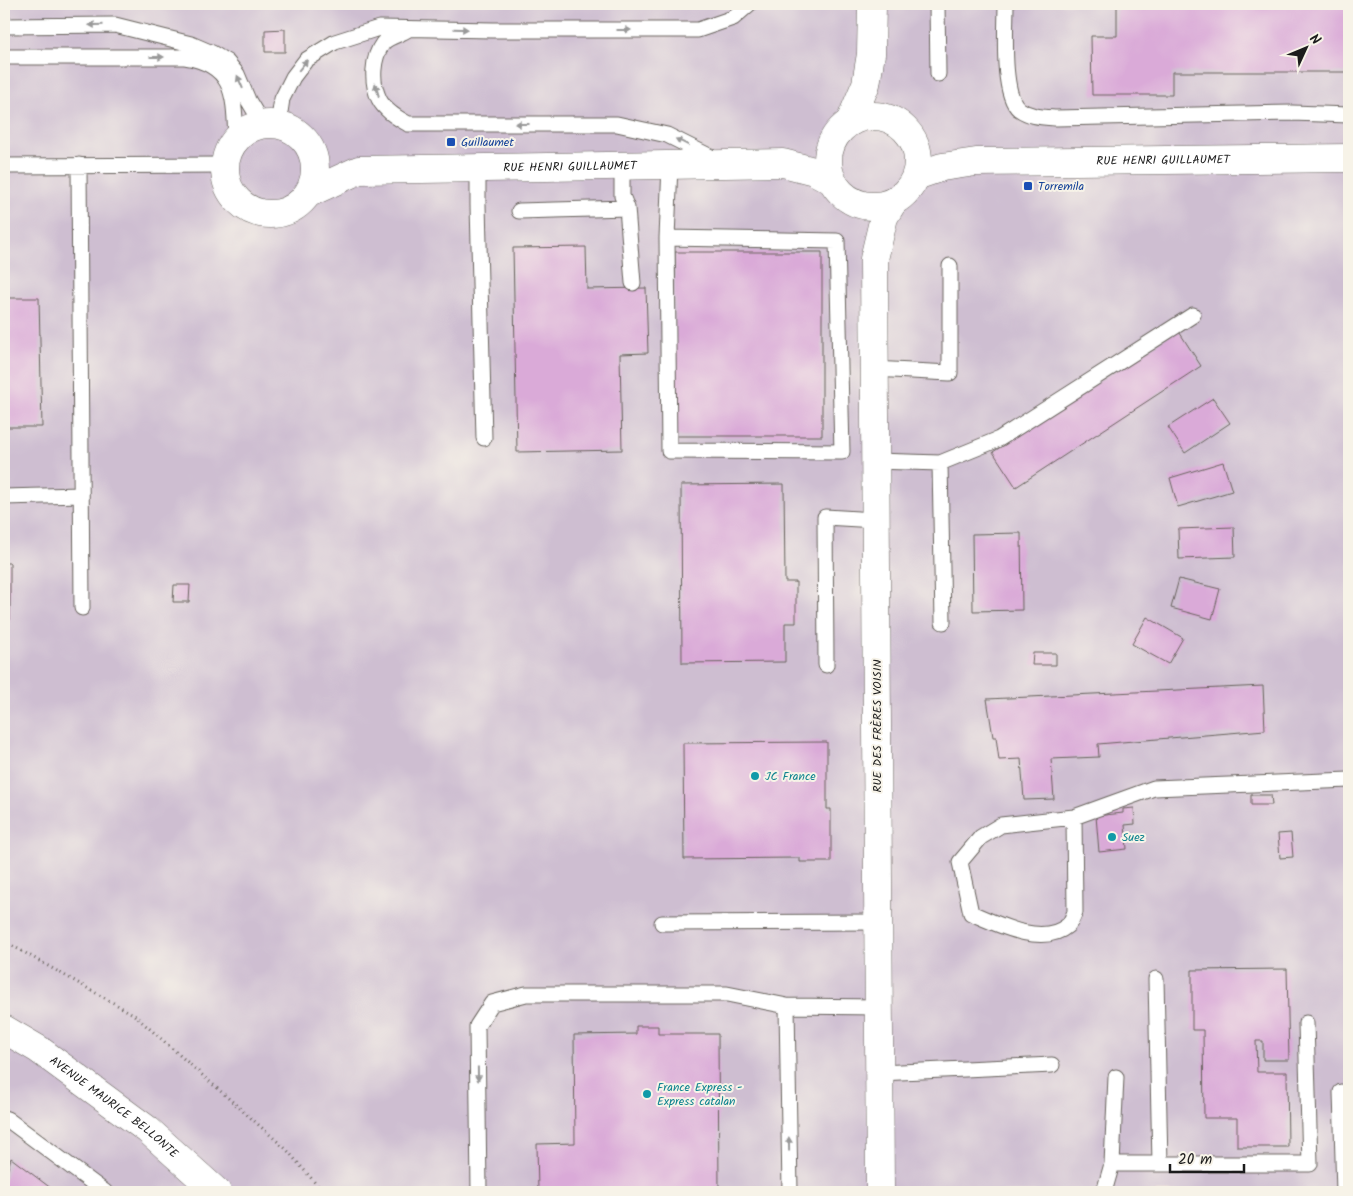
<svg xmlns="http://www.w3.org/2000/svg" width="1353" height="1196" font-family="Kalam,sans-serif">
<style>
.industrial{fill:#cebed1}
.building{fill:#daaad8}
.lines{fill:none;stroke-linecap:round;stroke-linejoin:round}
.lane-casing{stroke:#68635d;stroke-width:17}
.street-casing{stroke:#68635d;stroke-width:29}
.secondary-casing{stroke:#68635d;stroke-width:29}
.path{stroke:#68635d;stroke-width:3;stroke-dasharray:1 4;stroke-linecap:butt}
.lane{stroke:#fff;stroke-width:15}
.street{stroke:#fff;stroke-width:28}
.secondary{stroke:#fff;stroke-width:28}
.oneway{fill:#999}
.transit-dot{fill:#1a4fb4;stroke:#f7f3e8;stroke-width:2}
.culture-dot{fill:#0f9aa8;stroke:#f7f3e8;stroke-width:2}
.labels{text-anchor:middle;stroke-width:4;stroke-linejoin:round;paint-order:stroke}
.transit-label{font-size:12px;fill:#164399;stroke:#f7f3e8;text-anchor:start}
.street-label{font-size:12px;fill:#1c1c1c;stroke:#f7f3e8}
.culture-label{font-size:12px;fill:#0d838f;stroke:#f7f3e8;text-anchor:start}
</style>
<rect width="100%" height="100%" fill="#f7f3e8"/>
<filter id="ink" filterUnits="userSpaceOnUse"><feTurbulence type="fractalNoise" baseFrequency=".02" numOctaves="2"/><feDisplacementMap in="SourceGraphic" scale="10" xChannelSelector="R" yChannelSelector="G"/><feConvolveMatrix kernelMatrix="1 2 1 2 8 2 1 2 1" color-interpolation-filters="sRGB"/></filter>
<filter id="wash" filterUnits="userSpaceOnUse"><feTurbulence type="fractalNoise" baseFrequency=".0096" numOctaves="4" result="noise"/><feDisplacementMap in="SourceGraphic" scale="20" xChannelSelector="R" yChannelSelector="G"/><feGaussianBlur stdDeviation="1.12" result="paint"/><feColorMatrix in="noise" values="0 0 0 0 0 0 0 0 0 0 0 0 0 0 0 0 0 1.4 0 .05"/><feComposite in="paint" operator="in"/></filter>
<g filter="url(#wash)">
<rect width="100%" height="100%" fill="#f6e8d5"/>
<path class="industrial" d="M4 4H1349V1192H4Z"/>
<g id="blocks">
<path class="building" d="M1117 4H1349V72H1172V95H1092L1091 36H1117Z
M285 29V52H265V30Z
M586 247 587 289 646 288 648 353 620 354 622 450 517 452 513 248Z
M675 252H822V436H676Z
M4 298H39L42 427H4Z
M1178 330 1201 366 1016 487 993 452Z
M1213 398 1230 423 1185 453 1168 427Z
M1223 462 1232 491 1178 507 1170 478Z
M784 484 785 582H796V623H785V662L682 663 681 485Z
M1234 527 1235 557 1179 559 1178 529Z
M1021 533 1022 610 973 611 972 534Z
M4 563H10V620H4Z
M1179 579 1220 589 1212 619 1171 608Z
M174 585H190L189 602H173Z
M1147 617 1183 638 1168 664 1132 644Z
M1033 653H1056V665H1032Z
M1263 686 1265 730 1098 744 1099 757 1051 759 1054 799 1024 800 1021 759 999 760 996 737H993L987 699Z
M827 742V809H831V862H800V858L684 859 683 743Z
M1251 795H1271L1272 805H1251Z
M1134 808 1135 824 1125 825 1127 849 1099 852 1096 816 1123 813V809Z
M1291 833 1293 857 1280 858 1278 834Z
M1287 969 1289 1060H1263V1041H1256L1257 1072H1287L1288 1147H1237V1118H1204L1203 1030H1192V970Z
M636 1026H658V1034H718L719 1192H538L537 1144 575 1143 574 1035 636 1034Z
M11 1158 56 1192H10L4 1188V1182Z"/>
</g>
</g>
<g filter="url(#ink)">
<use href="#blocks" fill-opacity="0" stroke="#68635d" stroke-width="1"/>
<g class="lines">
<g class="lane-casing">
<path id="lane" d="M937 4 938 74
M1006 4C1006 27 1001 94 1019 109 1030 117 1043 117 1056 118L1292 113 1349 115
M4 26 115 25 191 44 212 53 227 62 237 74 248 100 263 125
M407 30C401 34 388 37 383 43 372 58 371 82 379 99 385 111 398 118 408 124H617L667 135 715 159
M4 57H185C236 65 234 98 236 140
M278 125 282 99 293 77 306 60 335 42 379 28 493 30H698L733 18 749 4
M79 165 82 608
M4 166 226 165
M622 166V196L627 208
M478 168V205L484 438
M519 211 627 208 633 283
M667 238 837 241 842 452 669 451Z
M667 238 670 165
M873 369 950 373V266
M875 461 940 463 943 622
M940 463 999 439 1193 315
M4 497 81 495
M826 665 825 517 875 520
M1074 817 1075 912C1073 916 1071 923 1067 926 1042 947 997 924 971 913L960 862 981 837 1001 825 1074 817 1154 788 1349 780
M662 923 878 922
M1156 979 1160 1164
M787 1006 790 1192
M879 1073 1052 1065
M1341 1092 1344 1192
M4 1118 7 1119 105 1192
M1112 1164H1310L1306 1023
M479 1192 477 1026 492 1003 526 994H727L787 1006 879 1007
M1104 1192 1112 1164 1116 1077"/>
</g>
<g class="street-casing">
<g id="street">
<circle cx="873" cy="161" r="45"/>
<path d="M850 122 866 84 871 54 872 4"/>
<circle cx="270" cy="169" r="45"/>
<path id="s1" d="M916 176 942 167 976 162 1349 158"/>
<path id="s2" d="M309 193 359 170 783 163 814 171 833 181"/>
<path d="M880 1192 874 259 884 217 893 202"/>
</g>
</g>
<g class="secondary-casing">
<g id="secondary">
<path id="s3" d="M4 1029 38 1049 148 1130 217 1192"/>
</g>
</g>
<path class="path" d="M4 941 133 1014 286 1149 323 1192"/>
<use href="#lane" class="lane"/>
<use href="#street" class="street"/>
<use href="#secondary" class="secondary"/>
</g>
<defs><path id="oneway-solid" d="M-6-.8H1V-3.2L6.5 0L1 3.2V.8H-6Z" transform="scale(1.25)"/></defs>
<g class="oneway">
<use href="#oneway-solid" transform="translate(96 25) rotate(179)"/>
<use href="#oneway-solid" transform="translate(461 29) rotate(2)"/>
<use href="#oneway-solid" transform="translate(624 30)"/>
<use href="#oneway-solid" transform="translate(157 57)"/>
<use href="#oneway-solid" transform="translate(303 65) rotate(-51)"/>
<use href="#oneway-solid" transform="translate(240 82) rotate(-113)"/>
<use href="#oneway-solid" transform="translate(377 90) rotate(-106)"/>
<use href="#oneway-solid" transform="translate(522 124) rotate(180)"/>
<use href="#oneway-solid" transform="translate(682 142) rotate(-154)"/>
<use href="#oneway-solid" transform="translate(478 1074) rotate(89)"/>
<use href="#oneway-solid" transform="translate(789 1144) rotate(-91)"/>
</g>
</g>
<g class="transit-dot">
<rect x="446" y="137" width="10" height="10" rx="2.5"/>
<rect x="1023" y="181" width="10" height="10" rx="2.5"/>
</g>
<g class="culture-dot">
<circle cx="755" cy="776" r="5"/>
<circle cx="1112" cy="837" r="5"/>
<circle cx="647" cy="1094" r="5"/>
</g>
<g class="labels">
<g class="transit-label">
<text x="461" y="146">Guillaumet</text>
<text x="1038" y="190">Torremila</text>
</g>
<g class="street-label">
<text dy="4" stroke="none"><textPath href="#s1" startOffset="249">RUE HENRI GUILLAUMET</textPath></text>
<text dy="4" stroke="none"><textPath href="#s2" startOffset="266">RUE HENRI GUILLAUMET</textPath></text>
<text transform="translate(877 726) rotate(-90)" y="4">RUE DES FRÈRES VOISIN</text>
<text dy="4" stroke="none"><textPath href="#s3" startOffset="135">AVENUE MAURICE BELLONTE</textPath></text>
</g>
<g class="culture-label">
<text x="765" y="780">JC France</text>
<text x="1122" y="841">Suez</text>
<text x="657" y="1091">France Express -<tspan x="657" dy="14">Express catalan</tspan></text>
</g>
</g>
<rect width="1353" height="1196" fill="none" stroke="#f7f3e8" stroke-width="20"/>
<g transform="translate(1306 48) rotate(46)" stroke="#f7f3e8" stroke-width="4" paint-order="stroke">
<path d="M0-4L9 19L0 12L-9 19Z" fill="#1c1c1c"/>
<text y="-8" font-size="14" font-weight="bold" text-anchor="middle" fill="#1c1c1c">N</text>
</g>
<path d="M1170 1164v8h74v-8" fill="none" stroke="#1c1c1c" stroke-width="2.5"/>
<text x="1178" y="1164" font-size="15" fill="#1c1c1c" stroke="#f7f3e8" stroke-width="4" paint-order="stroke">20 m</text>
</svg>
